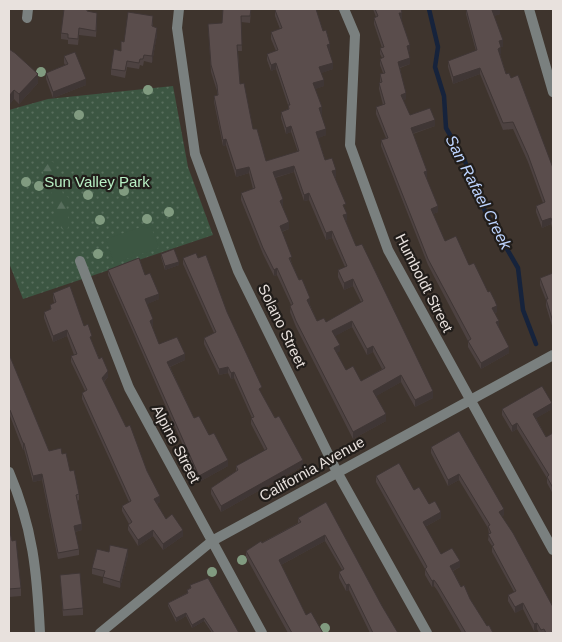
<svg xmlns="http://www.w3.org/2000/svg" width="562" height="642" font-family="Helvetica,sans-serif">
<style>
.grass{fill:url(#grass-dots)}
.forest{fill:url(#forest-firs)}
.garden{fill:#3c5642}
.lines{fill:none;stroke-linecap:round;stroke-linejoin:round}
.stream{stroke:#16233c;stroke-width:4.5}
.minor{stroke:#7a807f;stroke-width:10}
.tertiary{stroke:#7a807f;stroke-width:10}
.tree{fill:#819b80}
.wall{fill:#4d4241;fill-rule:evenodd}
.shaded-wall{fill:#3f3635}
.building{fill:#5a4d4c;stroke:#3f3635;fill-rule:evenodd}
.labels{text-anchor:middle;stroke-width:4.5;stroke-linejoin:round;paint-order:stroke}
.park-label{font-size:15px;fill:#b8efc4;stroke:#211d1a}
.street-label{font-size:15px;fill:#e8e1dd;stroke:#211d1a}
.water-label{font-size:16px;font-style:italic;fill:#bdd4ff;stroke:#211d1a}
</style>
<defs>
<pattern id="grass-dots" width="8" height="8" patternUnits="userSpaceOnUse" patternTransform="scale(1.25)"><rect width="8" height="8" fill="#3c5642"/><path d="M2 2h.1M6 6h.1" fill="none" stroke="#586e5d" stroke-width="1.8" stroke-linecap="round"/></pattern>
<pattern id="forest-firs" width="22" height="20" patternUnits="userSpaceOnUse" patternTransform="scale(1.25)"><rect width="22" height="20" fill="#3c5642"/><path d="M5 1l3.5 6h-7zM16 11l3.5 6h-7z" fill="#586e5d"/></pattern>
</defs>
<rect width="100%" height="100%" fill="#3e342d"/>
<path class="grass" d="M173 86 188 167 213 235 23 299 9 263V110L48 99Z"/>
<path class="forest" d="M50 161 55 163 63 194 69 198 66 206 69 222 67 232C50 224 57 203 50 189 47 181 44 179 43 170Z"/>
<path class="garden" d="M150 224 159 248 114 263 106 239Z"/>
<g class="lines">
<path class="stream" d="M429 9 438 47 435 67 444 96 446 128 464 159 485 211 518 268 523 310 536 344"/>
<path class="minor" d="M179 9 177 28 195 154 238 271 337 472 427 633
M344 9 355 35 350 145 388 250 553 550
M27 18 28 9
M80 261 129 388 262 633
M9 472C33 528 37 572 40 633
M100 633 212 541 553 355"/>
<path class="tertiary" d="M529 9 553 92"/>
</g>
<g class="tree">
<circle cx="41" cy="72" r="5"/>
<circle cx="148" cy="90" r="5"/>
<circle cx="79" cy="115" r="5"/>
<circle cx="26" cy="182" r="5"/>
<circle cx="141" cy="182" r="5"/>
<circle cx="39" cy="186" r="5"/>
<circle cx="124" cy="191" r="5"/>
<circle cx="88" cy="195" r="5"/>
<circle cx="169" cy="212" r="5"/>
<circle cx="147" cy="219" r="5"/>
<circle cx="100" cy="220" r="5"/>
<circle cx="98" cy="254" r="5"/>
<circle cx="242" cy="560" r="5"/>
<circle cx="212" cy="572" r="5"/>
<circle cx="325" cy="628" r="5"/>
</g>
<path class="wall" d="M88 9V11L97 19 96 37 79 35 78 45 68 44V40L61 39V33Z
M251 9 250 23 241 22 242 51H238L240 84 253 129 266 161 298 152 291 132 286 134 281 118V112L288 109V105L276 69 271 71 267 60V54L276 51 271 39V32L280 29 275 16V10L323 31 330 50 329 51 333 69 321 73 324 86 315 89 322 114H321L326 135 318 138 325 160 336 177H335L345 211 347 220 345 221 356 246 433 398 415 407 401 382 376 396 386 421 353 439 296 327 290 312 291 305 277 275 274 276 263 254 241 200V193L253 189 249 173 236 177 226 145 223 146 214 102V96L217 95V91L211 72 208 24 222 23ZM294 172 304 201 309 200 326 240 332 238 345 267 338 270V277L344 290 353 286 361 302 326 322 317 321 292 264 282 232 289 229 282 207 283 206 275 178ZM352 327 367 355 373 352 382 369 361 381 346 370 336 353 340 351 335 336Z
M373 9H401L402 19H401L410 51 408 52 410 64 400 68 406 99 403 100 410 115 435 126 413 134 427 177 426 178 438 212 433 214 445 241 469 265 497 312 495 313 499 327H498L509 353 481 369 468 347V341L428 265 381 146V140L386 138 376 114V107L383 105 379 89V83H380V74L383 73 380 65V59L382 58 380 54V48H382L374 24V18L376 17Z
M466 9H500V14L494 16 503 47H501V54H500L506 74 553 168V231L551 224 542 228 536 212V206L543 203 528 162 513 129 503 130 480 74 453 84 448 67V61L476 51 466 14Z
M153 22V26L157 34 152 63 144 61 143 66 140 65 139 69 127 67 125 78 111 75V69L121 51 124 42Z
M9 49 38 83 19 104 14 99 9 105Z
M64 56 86 85 53 98 46 79V73L65 65 64 63Z
M161 254 179 265 165 270 161 257Z
M183 258H198L227 312 261 394 303 466 221 512 211 494V488L236 471V466L265 451 251 424V418H252L234 378 231 379 228 373 219 375 204 344V338L214 333 183 264Z
M108 270 145 275 159 299 147 304 153 325 152 326 159 344 185 360 170 367 194 418 209 435 228 466 199 482 108 275Z
M553 273V329L546 306V300L540 285V278Z
M53 293 84 326 108 377 104 382 147 471 160 502 157 504 166 519 183 536 163 550 153 536 138 546 128 530V525L129 524 122 511V506L129 502 82 399V393L85 391 71 362V356L74 355 67 336 53 342 44 318V312L50 310V305L54 303 53 298Z
M9 354 49 451 62 454 70 471 79 494V500L77 501 82 530 75 532 79 549V555L58 559 42 480 33 482 24 449 23 450 10 416H9Z
M502 409H552L536 418 546 437 553 433V494L547 483V478L517 429 512 432 502 415Z
M431 447 504 515 502 516 553 633H539L537 629 534 631 523 609 515 613 508 601V595L514 592 492 552V546L488 540 489 534 488 528 459 480 448 486 431 453Z
M376 476 414 490 429 504 441 518 425 527 441 554 460 567 453 571 461 587 470 599 487 626 493 633H462L437 590 434 586 432 587 425 575V569L376 482Z
M326 502 382 606 398 633H370L349 590 346 591 339 578V572L342 570 325 541 281 565 306 615 323 633H288L246 557V551L298 523V518Z
M9 528 21 588V596L9 597Z
M109 552 128 555 120 588 103 583V577L92 574V568Z
M60 575 83 608V615L63 616Z
M190 585 239 633H212L204 621 192 628 186 616 176 622 168 606V603L187 593V590L190 588Z"/>
<path class="shaded-wall" d="M497 9H500V14L492 17V10Z
M399 13H402V19L399 20Z
M157 28V34L152 63V56Z
M503 40V47H501V54L498 55 499 41Z
M330 44V50L327 52V45Z
M410 45V51L407 52V46Z
M410 58V64L398 68V62Z
M276 63V69L271 71V65Z
M333 63V69L319 74V67Z
M480 68V74L453 84V77Z
M38 74V83L19 104V94Z
M86 79V85L53 98V92Z
M324 80V86L313 90V83Z
M14 90V99L9 105V96Z
M406 93V99L401 101V95Z
M322 107V114L319 115V108Z
M435 120V126L411 134V128Z
M291 126V132L286 134V128Z
M326 129V135L316 139V132Z
M226 139V145L223 146V140Z
M294 166V172L273 178V172Z
M249 167V173L236 177V170Z
M336 170V177L332 178V171Z
M427 171V177L424 178V172Z
M309 193V200L304 201V195Z
M283 199V206L280 207V201Z
M438 206V212L431 215V209Z
M347 214V220L343 222V215Z
M551 218V224L542 228V221Z
M289 222V229L280 232V226Z
M332 231V238L326 240V233Z
M179 262V265L165 270V266Z
M277 268V275L274 276V270Z
M353 279V286L344 290V283Z
M159 294V299L145 305V299Z
M310 298V305L307 306V300Z
M497 306V312L492 314V308Z
M153 319V325L150 327V321Z
M352 321V327L332 338V331Z
M499 321V327L496 329V322Z
M67 330V336L53 342V336Z
M340 345V351L334 355V348Z
M373 346V352L367 355V349Z
M509 347V353L481 369V363Z
M185 354V360L167 368V362Z
M228 367V373L219 375V369Z
M108 371V377L102 383V378Z
M234 372V378L231 379V373Z
M401 375V382L373 398V391Z
M433 391V398L415 407V400Z
M552 403V409L533 420V414Z
M9 410H10V416H9Z
M386 414V421L353 439V432Z
M517 423V429L512 432V426Z
M23 443H24V449L23 450Z
M228 460V466L199 482V476Z
M303 460V466L221 512V506Z
M42 474V480L33 482V476Z
M459 474V480L448 486V480Z
M160 496V502L154 505V499Z
M504 509V515L499 518V512Z
M441 512V518L423 528V522Z
M82 524V530L74 532V526Z
M153 530V536L138 546V540Z
M183 530V536L163 550V544Z
M325 535V541L279 566V560Z
M128 549V555L120 588V582Z
M460 561V567L450 572V566Z
M434 580V586L432 587V581Z
M349 584V590L346 591V585Z
M523 603V609L515 613V607Z
M186 613V616L176 622V618Z
M204 618V621L192 628V625Z
M537 623V629L534 631V624Z"/>
<path class="building" d="M64 9H87V11L97 13 96 31 79 28 78 39 68 38V34L61 33Z
M223 9H251L250 16H241L242 45H237L240 84 244 83 253 129H257L266 161 299 151 291 126 286 128 281 112 289 109 288 105H290L276 63 271 65 267 54 278 50 271 32 282 28 275 10 277 9H316L323 31 326 30 330 44 327 45 333 63 319 67 324 80 313 83 322 107 319 108 326 129 316 132 325 160 332 158 336 170 332 171 346 204 343 205 347 214 343 215 356 246 362 244 433 391 415 400 401 375 373 391 386 414 353 432 296 321 290 306 293 304 277 268 274 270 263 248 241 193 255 188 249 167 236 170 226 139 223 140 214 96 218 95 217 85 211 65 208 24 222 23ZM294 166 304 195 309 193 326 233 332 231 347 266 338 270 344 283 353 279 363 301 326 322 324 318 317 321 307 300 310 298 302 279 299 280 289 258 292 257 280 226 289 222 280 201 283 199 273 172ZM352 321 367 349 373 346 385 368 361 381 353 366 346 370 334 348 340 345 332 331Z
M375 9H401L402 13H399L410 45 407 46 410 58 398 62 406 93 401 95 410 115 430 108 435 120 411 128 427 171 424 172 438 206 431 209 445 241 456 236 469 265 474 263 488 292 490 291 495 301 497 306 492 308 499 321 496 322 509 347 481 363 468 341 471 339 428 259 381 140 388 138 376 107 385 104 379 83 382 82 380 74 385 73 380 59 384 57 380 48 384 47 374 18 378 16Z
M466 9H497L492 10 503 40 499 41 501 47 498 49 506 74 509 73 511 78 518 75 553 168V224L551 218 542 221 536 206 545 202 528 155 513 122 503 123 480 68 453 77 448 61 477 50Z
M128 12 153 16 152 26 157 28 152 56 144 55 143 59H140L139 63 127 61 125 71 111 69 114 49 121 51V41L124 42Z
M9 49 15 53 38 74 19 94 14 90 9 96Z
M75 52 86 79 53 92 46 73 68 64 64 56Z
M174 249 179 262 165 266 161 254Z
M196 253 198 258 206 255 227 312 262 387 259 389 275 418 279 416 303 460 221 506 211 488 238 470 236 466 267 449 251 418 254 417 234 372 231 373 228 367 219 369 204 338 216 332 183 258Z
M139 258 145 275 150 273 159 294 145 299 153 319 150 321 159 344 177 337 185 354 167 362 194 418 199 416 209 435 214 433 228 460 199 476 108 270Z
M553 273V322L546 299H548L540 278Z
M70 286 84 326 88 324 92 336 90 337 99 359 102 357 108 371 102 378 126 427 130 425 147 471 160 496 154 499 166 519 172 514 183 530 163 544 153 530 138 540 128 525 132 522 122 506 131 501 82 393 87 390 71 356 77 354 67 330 53 336 44 312 51 309 50 305 56 302 53 293Z
M9 354 49 451 61 448 62 454 66 453 70 471 74 470 79 494 76 495 82 524 74 526 79 549 58 553 42 474 33 476 24 443H23L10 410H9Z
M542 386 552 403 533 414 546 437 553 433V488L547 477 549 475 517 423 512 426 502 409Z
M459 431 504 509 499 512 513 533 553 607V633H546L544 629 541 630 537 623 534 624 523 603 515 607 508 595 516 591 492 546 494 545 488 534 491 533 488 526 490 525 459 474 448 480 431 447Z
M399 463 414 490 419 487 429 504 435 501 441 512 423 522 441 554 452 548 460 561 450 566 461 587 464 585 470 599 487 626 489 625 493 633H466L437 584 434 580 432 581 425 569 427 567 425 563 376 476Z
M326 502 382 606 398 633H373L349 584 346 585 339 572 344 569 325 535 279 560 306 615 311 612 323 633H292L246 551 261 541 262 543 301 522 298 518Z
M9 528 12 541 16 540 21 588 9 589Z
M110 545 128 549 120 582 103 577 105 571 92 568 97 549 109 552Z
M80 573 83 608 63 610 60 575Z
M208 578 239 633H214L204 618 192 625 186 613 176 618 168 603 188 593 187 590 191 588 190 585Z"/>
<g class="labels">
<g class="park-label">
<text x="97" y="187">Sun Valley Park</text>
</g>
<g class="street-label">
<text transform="translate(424 283) rotate(63)" y="5">Humboldt Street</text>
<text transform="translate(282 326) rotate(64)" y="5">Solano Street</text>
<text transform="translate(176 444) rotate(62)" y="5">Alpine Street</text>
<text transform="translate(312 469) rotate(-29)" y="5">California Avenue</text>
</g>
<g class="water-label">
<text transform="translate(479 192) rotate(63)" y="6">San Rafael Creek</text>
</g>
</g>
<rect width="562" height="642" fill="none" stroke="#e8e1dd" stroke-width="20"/>
</svg>
